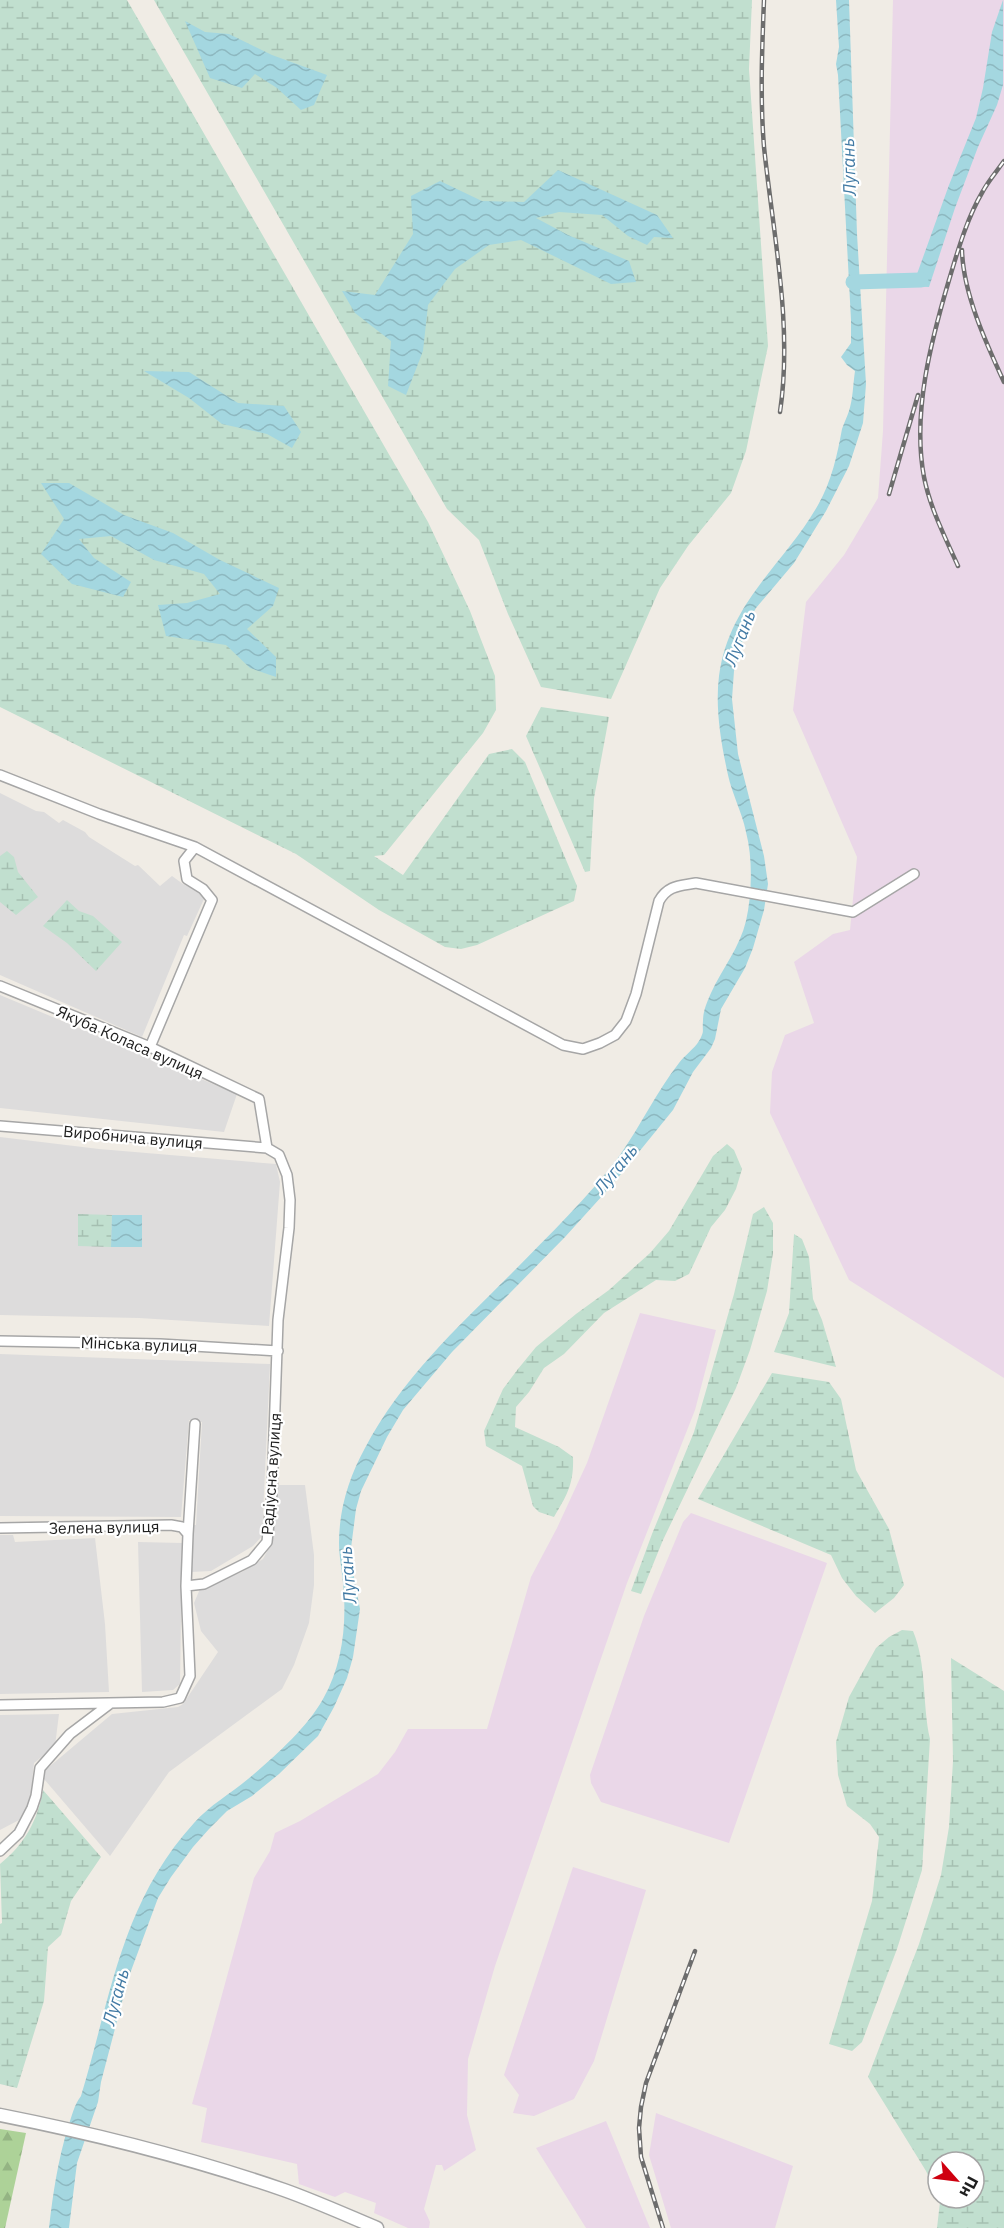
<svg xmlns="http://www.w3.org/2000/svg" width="1004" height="2228" font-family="'IBM Plex Sans',sans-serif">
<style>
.residential{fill:#dddcdc}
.industrial{fill:#ead7e8}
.forest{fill:url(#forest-firs)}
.wetland{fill:url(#wetland-marsh)}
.water{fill:url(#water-waves)}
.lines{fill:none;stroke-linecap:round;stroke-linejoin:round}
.river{stroke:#a4d7e0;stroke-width:15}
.minor-casing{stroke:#a6a6a6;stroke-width:12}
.tertiary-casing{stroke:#a6a6a6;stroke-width:15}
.minor{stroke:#fff;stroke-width:9}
.tertiary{stroke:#fff;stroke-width:12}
.rail-casing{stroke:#6d6d6d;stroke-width:4.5}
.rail{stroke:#fff;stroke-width:2;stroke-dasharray:7;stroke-linecap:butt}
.labels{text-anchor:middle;stroke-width:4.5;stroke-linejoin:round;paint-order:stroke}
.street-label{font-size:16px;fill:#1f1f1f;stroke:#fff}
.water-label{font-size:18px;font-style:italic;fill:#427aa4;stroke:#fff}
</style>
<defs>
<pattern id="forest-firs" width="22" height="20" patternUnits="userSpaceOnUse" patternTransform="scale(1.5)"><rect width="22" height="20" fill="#add298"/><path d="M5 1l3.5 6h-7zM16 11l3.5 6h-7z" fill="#94b483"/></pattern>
<pattern id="wetland-marsh" width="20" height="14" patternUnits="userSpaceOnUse" patternTransform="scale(1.5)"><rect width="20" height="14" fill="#c1dfcf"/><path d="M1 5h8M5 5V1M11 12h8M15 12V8" fill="none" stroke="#a5bfb1"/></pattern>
<pattern id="water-waves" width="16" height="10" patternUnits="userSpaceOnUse" patternTransform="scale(1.5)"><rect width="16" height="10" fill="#a4d7e0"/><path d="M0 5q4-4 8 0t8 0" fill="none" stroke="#8db8c0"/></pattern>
</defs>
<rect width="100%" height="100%" fill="#f0ece5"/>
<path class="residential" d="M0 793 36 811 44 812 59 823 63 820 85 832 89 837 135 866 138 865 160 886 172 876 183 884 200 892 204 899 187 936 184 935 142 1037 0 975Z
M0 995 237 1094 224 1132 0 1108Z
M0 1137 99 1149 276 1164 280 1182 269 1326 139 1318 0 1315Z
M0 1354 270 1364 262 1536 253 1546 211 1571 191 1572 192 1525H196L202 1422 189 1420 181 1517 0 1516Z
M277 1485H305L314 1555V1585L309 1623 294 1665 282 1689 169 1772 110 1856 44 1779 43 1772 112 1714 178 1707 183 1704 218 1652 201 1631 194 1603 200 1589 242 1572 263 1559 270 1546Z
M0 1535H13L15 1542 95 1538 105 1624 109 1692 0 1694Z
M138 1542 182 1543 180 1684 173 1690 142 1692Z
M59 1714 55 1746 34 1763 30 1802 19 1820 0 1830V1715Z"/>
<path class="industrial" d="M893 0H1004V1378L849 1280 770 1113 772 1072 785 1035 814 1023 794 962 833 934 850 930 857 857 793 710 806 602 844 555 878 498 883 431Z
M640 1313 716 1330 695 1410 627 1583 495 1966 468 2059 467 2115 476 2150 444 2171 442 2165H436L424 2209 430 2222 429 2228H408L374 2213 376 2203 345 2192 335 2197 299 2184 297 2164 201 2142 207 2108 192 2104 254 1878 270 1851 275 1833 300 1821 378 1774 395 1752 408 1729H487L531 1577 557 1528 587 1463Z
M691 1513 827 1563 729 1843 601 1802 591 1783 590 1775 644 1616 683 1522Z
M573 1867 646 1890 594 2061 574 2099 534 2116 513 2113 519 2095 504 2075Z
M656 2113 793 2166 775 2228H671L649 2155Z
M606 2121 650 2228H586L536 2148Z"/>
<path class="forest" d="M0 2129 26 2133 5 2228H0Z"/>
<path class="wetland" d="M0 0H127L428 522 470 611 495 676 496 710 483 733 384 855 374 856 403 875 489 754 512 749 525 762 577 886 574 901 477 945 461 949 445 947 379 910 296 854 0 707Z
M154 0H752L749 69 768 346 746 451 731 493 688 546 660 588 611 699 541 687 508 614 479 540 447 509Z
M541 707 609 717 594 798 590 871 585 872 526 736Z
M7 851 14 857 18 872 38 897 16 915 0 902V856Z
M67 900 79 911 93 916 122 942 96 971 67 943 43 926Z
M727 1144 734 1150 742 1169 736 1189 725 1210 711 1227 689 1274 675 1281 656 1280 604 1313 564 1354 544 1368 529 1392 516 1407 515 1427 559 1447 573 1457C574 1484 567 1495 554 1517L539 1512 533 1506 522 1466 486 1446 484 1431 503 1389 518 1369 536 1347 576 1314 609 1290 650 1253 669 1231 713 1156Z
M764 1207 773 1223V1253L767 1291 750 1350 736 1388 663 1540 641 1594 631 1591 652 1534 694 1432 734 1294 753 1214Z
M78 1214 112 1215 111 1247 78 1246Z
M794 1234 802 1239 809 1257 813 1299 822 1320 836 1367 774 1352 789 1313Z
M772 1373 829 1382 841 1399 856 1470 889 1529 904 1585 894 1598 875 1613 856 1596 842 1578 831 1555 698 1499Z
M902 1630 913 1631C927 1664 922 1704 930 1739L922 1870 897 1949 862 2042 852 2051 829 2044 872 1901 879 1837 870 1824 847 1806 838 1775 836 1742 849 1697 876 1648 889 1637Z
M951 1658 1004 1691V2228H937L940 2202 938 2198H974V2162H938V2197L926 2171 868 2077 919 1944 941 1875 949 1827 953 1761Z
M43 1790 101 1857 71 1901 61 1935 48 1947 44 2001 17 2088 0 2084V1924L2 1923 0 1864C24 1845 38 1820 43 1790Z"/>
<path class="water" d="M836 0H849L857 234 866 384 863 423 849 466 826 511 794 563 756 608 748 622 734 671 732 699 738 754 764 856 768 884 764 910 753 948 745 968 721 1009 715 1039 711 1048 693 1072 673 1110 612 1185 565 1237 452 1352 403 1410 387 1437 361 1491 356 1509 350 1556 360 1609 353 1657 347 1678 334 1707 318 1736 279 1774 252 1796 227 1811 209 1829 193 1847 171 1877 158 1898 128 1979 101 2082 98 2102 77 2163 69 2228H49C53 2193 58 2160 68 2127 72 2116 74 2105 81 2096 111 1997 121 1903 194 1823 210 1805 230 1794 248 1779 274 1757 306 1729 323 1699 343 1664 347 1622 343 1583 342 1570 339 1556 339 1543 339 1509 349 1477 365 1448 402 1378 457 1328 512 1273 549 1235 588 1198 620 1155 641 1125 657 1091 679 1063 685 1055 694 1049 699 1041 705 1030 702 1032 703 1021 703 1011 707 1002 711 993 722 969 740 947 746 921 752 894 753 859 746 832 742 812 732 794 728 775 721 743 715 708 719 676 729 601 784 565 818 505 832 480 837 456 842 429 844 423 847 417 849 411 853 399 853 384 855 371L847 365 841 357 851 343V320L838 75 836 64 839 47Z
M1003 0V85L997 105 978 147 955 208 929 287 903 286 901 274H917L949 185 976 118 983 88 992 32Z
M185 21 205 32 229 34 272 55 327 75 314 105 301 110 277 88 255 74 242 88 210 78Z
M558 170 657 215 673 238 654 237 647 245 628 236 602 215 559 212 536 218 568 235 629 261 636 282 611 284 521 240 489 245 455 269 428 305 423 351 406 395 388 386 391 341 355 313 342 291 375 295 413 234 411 196 440 181 482 201 524 202Z
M144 371 189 372 238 403 284 406 301 432 292 448 267 434 222 424 189 398Z
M41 483H69L124 515 173 533 220 560 279 588 273 606 247 629 276 657V677L250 668 226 645 166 636 158 605 187 603 220 594 204 574 154 560 111 536 79 539 94 558 131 582 123 597 72 584 41 554 64 519Z
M112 1215H142V1247H111Z"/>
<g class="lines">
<path class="river" d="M853 282 921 280"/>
<g class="minor-casing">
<path id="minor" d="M0 775 99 814 195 847 563 1045 583 1049 600 1043 615 1035 626 1021 636 994 659 901C668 885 680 886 696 883L853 912 914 874
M0 986 150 1047 259 1099 267 1148 279 1155 287 1175 290 1200 289 1228 278 1320 272 1493 267 1542 252 1560 204 1584 186 1586 190 1676 180 1698 163 1702 0 1705
M150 1047 212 900 203 889 187 879 184 861 195 847
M0 1126 267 1148
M0 1341 160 1344 278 1351
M0 1528 171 1525 182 1527 188 1534 186 1586
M188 1534 195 1424
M0 1851 19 1833 32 1808 36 1796 40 1768 70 1734 111 1703"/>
</g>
<g class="tertiary-casing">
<path id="tertiary" d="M0 2115C96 2134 191 2158 284 2190 315 2201 346 2215 377 2228"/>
</g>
<use href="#minor" class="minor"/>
<use href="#tertiary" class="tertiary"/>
<g class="rail-casing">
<path id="rail" d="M764 0C762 49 760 99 764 147 773 234 793 325 780 412
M962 250C963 293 986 343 1004 382
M889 494 918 395
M958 566C945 537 930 508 924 477 912 413 931 341 949 280 958 250 967 218 983 191 989 180 997 171 1004 161
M663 2228 641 2157 639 2128 641 2107 646 2083 695 1951"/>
</g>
<use href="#rail" class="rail"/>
</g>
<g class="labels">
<g class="street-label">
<text transform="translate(130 1042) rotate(24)" y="6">Якуба Коласа вулиця</text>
<text transform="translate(133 1137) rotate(5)" y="6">Виробнича вулиця</text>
<text transform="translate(139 1344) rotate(2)" y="6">Мінська вулиця</text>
<text transform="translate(271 1474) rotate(-86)" y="6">Радіусна вулиця</text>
<text transform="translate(104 1527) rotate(-1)" y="6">Зелена вулиця</text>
</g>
<g class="water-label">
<text transform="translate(849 167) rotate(-92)" y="6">Лугань</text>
<text transform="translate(740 638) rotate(-69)" y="6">Лугань</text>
<text transform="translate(616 1169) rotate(-51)" y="6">Лугань</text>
<text transform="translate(348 1575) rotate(-95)" y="6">Лугань</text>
<text transform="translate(116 1997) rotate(-75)" y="6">Лугань</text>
</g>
</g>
<g transform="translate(956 2180) rotate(118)"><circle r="28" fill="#ffffff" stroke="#a5a5a5" stroke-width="1.5"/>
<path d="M0-4.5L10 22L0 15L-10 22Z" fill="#cf000f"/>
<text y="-9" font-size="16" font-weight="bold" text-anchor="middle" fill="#1f1f1f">Пн</text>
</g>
</svg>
